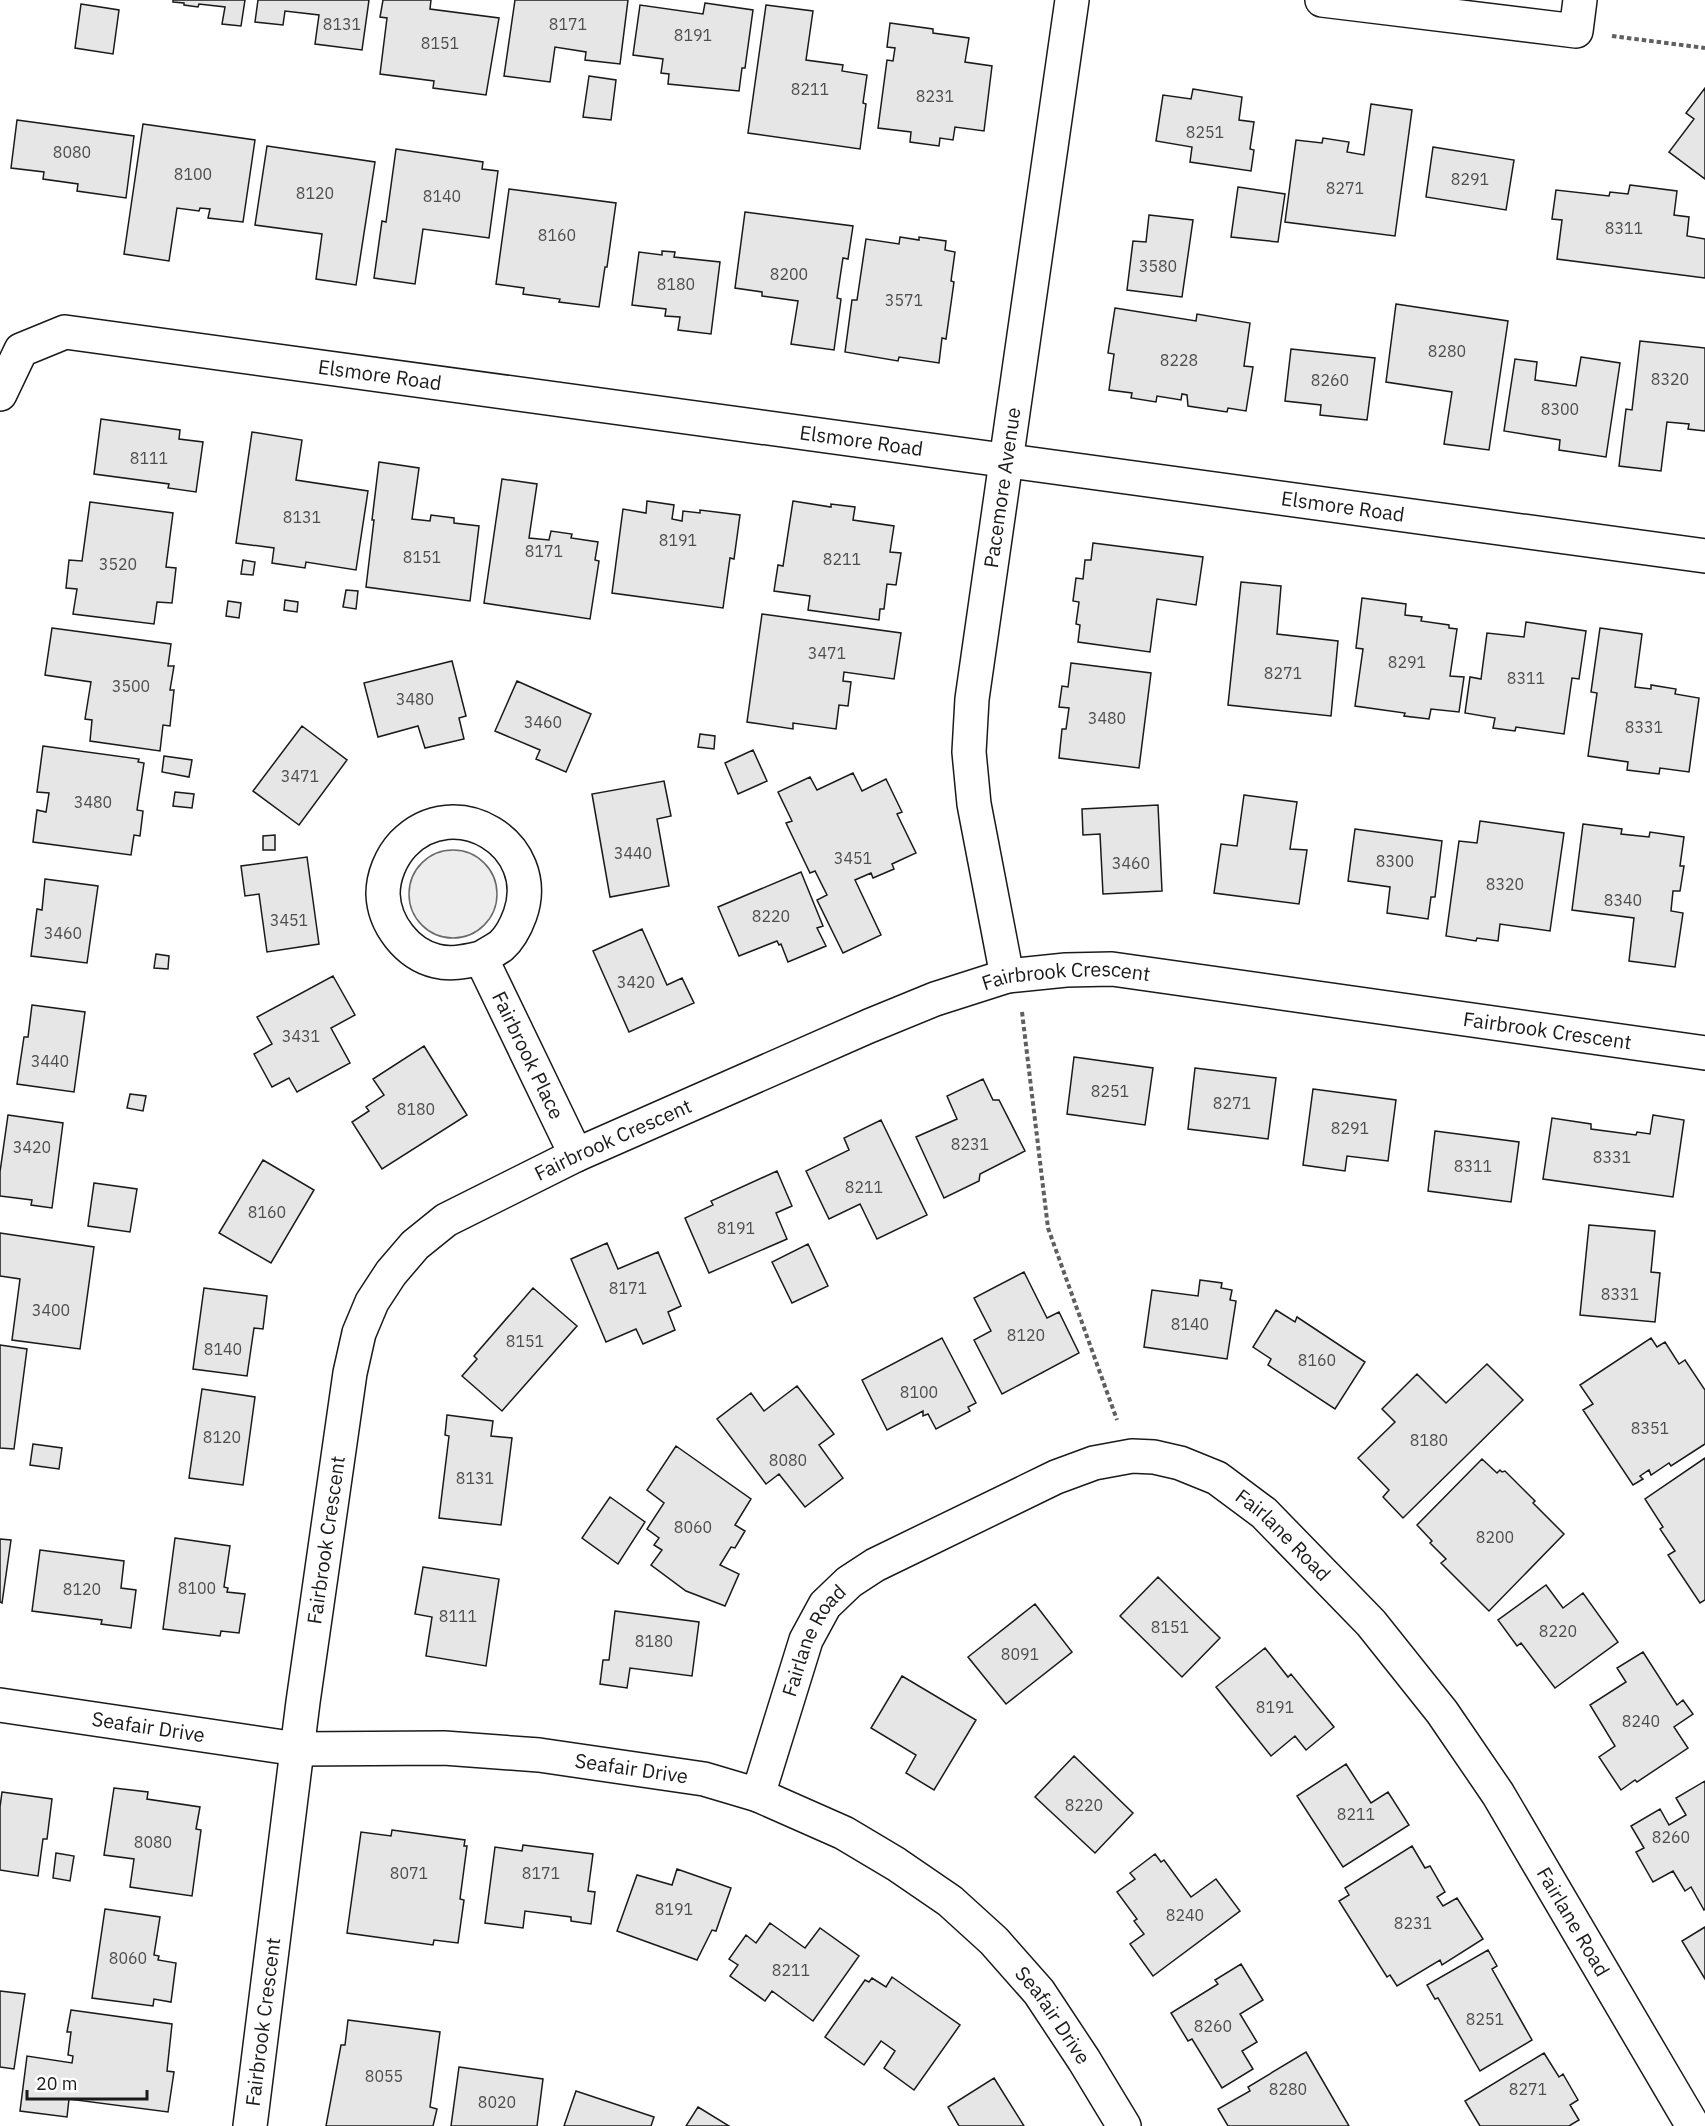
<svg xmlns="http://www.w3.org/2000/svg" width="1705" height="2126" font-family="'IBM Plex Sans',sans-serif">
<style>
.green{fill:#ededed;stroke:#6a6a6a;stroke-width:1.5}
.building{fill:#e6e6e6;stroke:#1a1a1a;stroke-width:1.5}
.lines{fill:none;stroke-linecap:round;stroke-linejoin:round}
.minor-casing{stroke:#1a1a1a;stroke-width:36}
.tertiary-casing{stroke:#1a1a1a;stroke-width:36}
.path{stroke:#5f5f5f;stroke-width:4;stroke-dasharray:4.5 3;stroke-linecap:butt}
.minor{stroke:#fff;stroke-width:33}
.tertiary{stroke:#fff;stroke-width:33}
.labels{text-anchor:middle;stroke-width:4.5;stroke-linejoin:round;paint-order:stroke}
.number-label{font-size:16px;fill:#4d4d4d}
.street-label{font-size:20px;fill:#1a1a1a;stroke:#fff}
</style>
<rect width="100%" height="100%" fill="#fff"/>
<path class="green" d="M409 894a44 44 0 1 1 88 0a44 44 0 1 1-88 0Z"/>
<path class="building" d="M173 0H245L241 26 222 24 225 7 199 4 198 7 184 5V3L173 2Z
M258 0H369L362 50 315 44 319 15 285 11 283 25 255 22Z
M383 0H431L430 9 499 18 486 95 433 88 434 81 380 74 387 18 380 17Z
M515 0H628L620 64 585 60 586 52 555 47 550 82 504 76Z
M705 3 753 10 745 68H742L739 91 668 84 669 74 661 73 663 59 633 55 640 5 703 14Z
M81 4 119 10 113 54 75 48Z
M766 5 813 11 806 60 843 65 842 71 867 75 863 103 866 104 860 149 748 133Z
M890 23 933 29V33L969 38 965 62 992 66 984 131 955 127 953 140 940 138 939 146 910 142 911 132 878 128 887 60 893 61 895 48 887 47Z
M589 76 616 80 611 120 583 117Z
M1705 88V179L1669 152 1694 119 1686 113Z
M1193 89 1242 97 1239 120 1254 122 1250 149 1254 150 1251 171 1190 162 1192 147 1156 141 1163 95 1191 99Z
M1371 104 1412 110 1395 236 1285 222 1296 140 1322 143 1323 138 1349 142 1347 152 1364 155Z
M17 120 134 136 126 198 77 191 78 184 43 179 44 172 11 168Z
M143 124 255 140 243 222 208 218 210 209 200 208 199 211 177 208 169 261 124 254Z
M267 146 375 162 356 285 316 279 322 234 255 225Z
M1433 147 1514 160 1506 210 1426 197Z
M396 149 483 162 482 169 498 171 489 238 423 229 415 284 374 278 382 221 386 222Z
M1630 185 1677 191 1674 215 1689 217 1687 236 1705 239V278L1557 259 1562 220 1552 219 1556 190 1609 196 1610 192 1628 194Z
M1238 187 1285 194 1278 242 1231 237Z
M509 189 616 203 607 267H605L599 307 559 302 560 299 523 294 524 288 496 284Z
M745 212 853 226 848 259 843 258 837 298 841 299 834 350 791 344 798 301 762 296V292L735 288Z
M1149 215 1193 220 1182 297 1127 290 1133 241 1146 242Z
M900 237 919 240V237L946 241 945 250 955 252 951 281 954 282 946 339 942 338 939 363 899 357 898 361 845 352 852 300H857L866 239 899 244Z
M662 251 675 252 674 257 720 262 711 334 678 330 680 317 665 316 666 309 632 305 639 252 662 255Z
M1396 304 1508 321 1489 450 1444 444 1452 392 1386 382Z
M1115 308 1196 321 1197 314 1250 323 1244 366 1253 367 1246 411 1228 408 1227 412 1188 406 1187 395 1182 394 1181 400 1157 396 1156 402 1131 398 1132 393 1109 390 1114 354 1108 353Z
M1640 341 1705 348V431L1688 429 1689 424 1667 422 1661 471 1619 466 1626 409 1632 410Z
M1291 349 1375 358 1367 420 1320 415 1321 405 1285 401Z
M1581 357 1620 363 1606 457 1559 450 1560 440 1504 431 1515 359 1537 362 1535 380 1576 386Z
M101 419 180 430 179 439 203 442 196 492 168 488 169 484 94 474Z
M252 432 302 440 296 480 368 491 356 570 306 562 305 568 272 563 274 548 236 543Z
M379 462 419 468 412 519 430 521 431 515 454 518V523L479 526 470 601 366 587 374 520H372Z
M502 479 537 484 529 538 549 540 551 531 572 534 571 538 598 542 595 560 599 561 590 619 484 603Z
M647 501 674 505 672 519 682 521 683 511 700 513V510L740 515 734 559 730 558 723 608 612 593 623 509 646 513Z
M793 501 831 507V504L855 507 853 520 894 526 890 552 901 553 896 585 887 584 884 609H880L879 620 808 610 810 596 774 591 778 565 783 566Z
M90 502 173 513 166 567 176 568 172 603 157 602 154 624 73 614 77 589 66 588 69 560 82 561Z
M1093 543 1203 557 1196 605 1157 599 1150 652 1078 642 1080 625 1076 624 1079 602 1073 601 1076 578 1083 579 1085 560H1091Z
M243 560 255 562 253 575 241 574Z
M1241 582 1281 586 1277 634 1338 641 1331 716 1228 705Z
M346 590 358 591 356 609 343 607Z
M1362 598 1406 604 1405 615 1422 617 1421 621 1449 625V628L1457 629 1450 676 1464 677 1459 712 1431 709 1429 719 1404 716 1405 713 1355 706 1363 649 1356 648Z
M285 600 298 602 297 612 284 610Z
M228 601 241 603 239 618 226 616Z
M762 614 901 633 894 679 844 672 843 681 851 682 848 706 839 705 836 729 793 723V729L747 722Z
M1526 622 1586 631 1579 679 1572 678 1564 734 1516 727 1515 731 1493 728 1495 718 1465 713 1470 677 1481 679 1487 633 1524 637Z
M52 628 171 644 168 666H174L170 690H174L170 726 163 725 160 751 90 741 92 720 85 719 91 682 45 675Z
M1600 628 1642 634 1635 687 1651 689V685L1676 689 1675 694 1699 698 1689 772 1660 768 1659 774 1627 770 1628 762 1588 756 1597 693 1591 692Z
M452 661 466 716 459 718 464 739 425 748 418 726 378 737 364 683Z
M1071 663 1151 673 1139 768 1059 758 1062 729H1066L1069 708 1059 707 1062 686 1068 687Z
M517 681 591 714 566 772 536 759 540 750 495 731Z
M302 726 347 760 299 825 253 791Z
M700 734 715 736 714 749 698 747Z
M43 746 139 759 138 762 144 763 137 810 143 811 140 836 134 835 131 855 33 842 37 810 46 812 49 793 37 792Z
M753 750 767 781 738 794 725 763Z
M164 756 192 760 189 777 162 772Z
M853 773 862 791 886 779 902 812 897 814 916 853 892 864 894 869 873 878 871 873 855 880 881 935 843 953 817 900 827 895 815 871 810 873 786 823 792 821 778 792 810 777 817 790Z
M664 781 671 816 657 819 669 886 610 897 592 794Z
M175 792 194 794 192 808 173 806Z
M1244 795 1297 802 1290 849 1307 850 1299 904 1214 893 1221 844 1237 846Z
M1158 805 1162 891 1103 894 1100 834 1083 835 1082 809Z
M1480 821 1564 833 1550 931 1500 924 1498 941 1477 938 1476 941 1446 936 1459 841 1477 843Z
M1583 824 1622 829 1621 834 1649 837 1650 832 1684 837 1680 866H1684L1680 891H1673L1671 911 1683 913 1675 967 1629 961 1634 918 1572 910Z
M1355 829 1442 841 1435 897H1431L1428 919 1387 913 1390 887 1348 881Z
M275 835V850H263V836Z
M307 857 319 944 267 952 259 894 245 896 241 866Z
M801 872 823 926 817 928 826 946 788 962 781 944 779 945 777 941 739 956 718 907Z
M45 879 98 886 87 963 31 956 37 909 42 910Z
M642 929 667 985 682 978 694 1003 629 1032 593 951Z
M156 954 169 956 168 969 154 968Z
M333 976 355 1015 331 1028 350 1063 297 1092 289 1078 272 1087 254 1054 272 1044 257 1017Z
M32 1005 85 1012 74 1092 17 1084 24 1037H28Z
M424 1046 467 1115 382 1169 352 1122 369 1111 366 1107 384 1095 373 1079Z
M1074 1057 1153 1068 1145 1125 1067 1114Z
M1195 1068 1276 1078 1268 1139 1188 1129Z
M983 1079 993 1100H999L1025 1151 980 1174 979 1181 944 1198 916 1137 957 1119 947 1096Z
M1313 1089 1396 1100 1388 1161 1347 1156 1345 1171 1303 1165Z
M130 1094 146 1096 143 1111 127 1108Z
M8 1115 63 1123 52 1208 31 1205 32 1200 0 1196V1172Z
M1653 1115 1684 1120 1673 1197 1543 1179 1552 1118 1591 1124V1129L1636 1135 1637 1132 1650 1134Z
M881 1120 927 1215 877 1239 860 1204 829 1219 806 1171 849 1150 844 1138Z
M1435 1131 1519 1142 1511 1202 1428 1191Z
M263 1160 314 1190 271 1263 219 1233Z
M777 1171 792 1206 776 1213 787 1239 709 1273 685 1218 713 1205 711 1201Z
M94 1183 137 1189 130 1232 88 1226Z
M1589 1225 1655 1231 1651 1272 1660 1273 1655 1322 1580 1315Z
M0 1233 94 1247 80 1349 12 1340 20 1279 0 1276Z
M607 1243 618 1269 658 1252 681 1306 668 1312 675 1330 643 1344 636 1329 606 1342 571 1259Z
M808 1244 828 1286 792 1303 772 1262Z
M1024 1272 1047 1318 1059 1312 1079 1353 1002 1394 974 1340 991 1331 974 1298Z
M1200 1280 1222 1283 1221 1288 1232 1290 1230 1300 1236 1301 1227 1359 1144 1347 1152 1290 1198 1296Z
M204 1288 267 1296 263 1329 254 1328 247 1376 193 1369Z
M533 1288 577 1326 502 1411 462 1376 477 1359 474 1356Z
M1276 1310 1295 1322 1297 1317 1365 1362 1335 1409 1268 1365 1271 1359 1253 1347Z
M942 1338 976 1403 968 1407 970 1411 936 1429 928 1414 923 1416V1411L887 1430 862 1380Z
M1651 1338 1657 1347 1665 1342 1679 1364 1685 1360 1705 1390V1444L1671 1466 1669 1463 1651 1475 1649 1470 1640 1476 1643 1479 1633 1485 1583 1410 1593 1404 1580 1385Z
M0 1345 27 1349 14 1449 0 1448Z
M1487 1364 1523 1400 1403 1518 1383 1497 1389 1490 1358 1458 1395 1422 1382 1409 1417 1374 1446 1403Z
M797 1386 834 1434 819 1445 843 1478 805 1507 779 1474 766 1484 717 1419 751 1393 764 1411Z
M202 1389 255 1397 243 1485 189 1478Z
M447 1415 493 1421 491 1436 512 1438 501 1525 439 1518 449 1436 445 1435Z
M33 1444 62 1448 59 1469 30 1465Z
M676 1446 751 1499 735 1525 745 1531 735 1548 731 1547 720 1565 739 1574 725 1606 686 1591 651 1565 662 1550 654 1545 659 1538 647 1529 664 1503 647 1490Z
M1705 1458V1600L1700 1603 1668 1555 1675 1551 1660 1529 1663 1527 1645 1499Z
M1482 1459 1497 1473 1500 1470 1502 1472 1505 1471 1535 1501 1533 1503 1564 1534 1489 1611 1441 1563 1446 1559 1430 1543 1432 1541 1417 1525Z
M610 1497 645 1522 618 1564 582 1538Z
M175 1538 230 1546 224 1587 228 1588 227 1592 245 1594 239 1633 221 1631 220 1636 163 1629Z
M0 1539 11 1540 2 1603 0 1602Z
M40 1550 124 1561 121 1588 136 1590 131 1628 101 1624 102 1620 32 1611Z
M423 1567 499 1579 486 1666 426 1656 432 1617 415 1614Z
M1158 1577 1220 1638 1182 1677 1120 1616Z
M1546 1585 1563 1608 1583 1593 1618 1642 1555 1688 1521 1643 1517 1646 1498 1620Z
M1035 1604 1072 1652 1006 1704 968 1657Z
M615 1611 699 1622 692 1676 630 1668 627 1688 600 1684 603 1660H609Z
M1265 1648 1288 1677 1291 1674 1334 1727 1306 1750 1295 1736 1271 1756 1216 1687Z
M1643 1652 1677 1705 1683 1700 1693 1714 1674 1727 1688 1748 1637 1782 1635 1780 1621 1790 1599 1757 1615 1746 1590 1705 1626 1682 1617 1668Z
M902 1676 976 1720 934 1790 906 1773 916 1755 871 1728Z
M1074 1756 1133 1813 1095 1853 1035 1797Z
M1346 1764 1371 1803 1388 1792 1409 1825 1343 1867 1297 1796Z
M1705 1781V1909L1704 1910 1691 1887 1685 1891 1673 1871 1653 1882 1636 1852 1644 1848 1631 1826 1660 1809 1669 1825 1686 1815 1676 1798Z
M114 1788 148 1792 147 1799 200 1807 196 1829 201 1830 192 1896 130 1887 134 1859 104 1855Z
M2 1792 52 1799 47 1839H43L38 1876 0 1870V1807Z
M392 1830 465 1840 464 1846H467L460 1899 464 1900 458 1943 434 1940 433 1945 347 1933 361 1832 391 1836Z
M523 1845 593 1854 588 1891 595 1892 591 1924 571 1921V1917L525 1911 523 1928 485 1923 495 1847 522 1851Z
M1412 1846 1425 1868 1430 1866 1445 1892 1437 1897 1443 1906 1457 1898 1483 1939 1442 1965 1440 1960 1397 1986 1390 1975 1387 1977 1339 1901 1349 1895 1345 1888Z
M56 1853 74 1856 70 1881 53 1878Z
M1155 1854 1161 1862 1164 1860 1191 1897 1216 1879 1240 1911 1153 1976 1130 1944 1144 1934 1134 1921 1137 1919 1117 1892 1135 1879 1130 1873Z
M677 1869 731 1888 716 1931 712 1930 697 1960 617 1931 637 1875 672 1885Z
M105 1909 160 1917 154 1955 159 1956 158 1960 176 1963 171 2002 154 1999 153 2006 92 1998Z
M770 1923 805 1948 820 1928 859 1956 813 2021 772 1991 765 2001 730 1976 738 1965 729 1959 746 1935 756 1943Z
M1705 1927V1979L1682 1941Z
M1488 1950 1497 1966 1492 1969 1532 2040 1480 2071 1438 1998 1435 1999 1427 1985Z
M1241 1964 1263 2000 1240 2014 1257 2042 1242 2051 1253 2069 1222 2088 1192 2039 1188 2041 1171 2013 1218 1984 1215 1980Z
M892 1977 960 2025 914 2090 884 2068 895 2051 881 2041 864 2065 825 2037 865 1980 869 1982 872 1978 886 1987Z
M0 1991 25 1994 14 2069 0 2067Z
M71 2010 172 2024 167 2071 174 2072 168 2112 69 2099 67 2117 20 2111 27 2056 72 2063 73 2056 68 2055 71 2032H67Z
M348 2020 440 2032 430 2107 437 2109 433 2126H326L341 2045H345Z
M1306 2052 1349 2126H1228L1218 2109 1250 2091 1248 2087Z
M1544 2053 1559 2077 1563 2074 1578 2100 1570 2105 1579 2120 1569 2126H1480L1465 2101Z
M459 2067 543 2079 537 2126H451Z
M994 2078 1024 2126H959L948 2107Z
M576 2091 654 2117 651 2126H564Z
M698 2107 729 2126H686Z"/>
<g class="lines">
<g class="minor-casing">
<g id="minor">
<path d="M1322 0 1576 31 1580 0"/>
<path id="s1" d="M0 394 21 350 65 332 1705 556"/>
<path id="s2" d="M481 958C467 961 452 965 436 961 407 954 384 924 383 894 383 876 391 857 403 844 455 790 545 844 520 915 516 926 510 938 501 946 495 950 488 954 481 958L576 1155"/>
<path id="s3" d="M1007 976 974 804 969 752 972 699 1072 0"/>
<path id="s4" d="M758 1795 806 1640 825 1605 849 1582 875 1565 1056 1477 1094 1463 1132 1456 1154 1457 1180 1463 1217 1478 1264 1513 1371 1623 1442 1712 1498 1794 1693 2126"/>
<path id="s5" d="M250 2126 303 1702 350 1373 359 1333 372 1302 391 1273 415 1245 446 1220 576 1155 869 1026 935 999 1007 976 1066 970 1112 969 1705 1053"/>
</g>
</g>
<g class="tertiary-casing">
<g id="tertiary">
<path id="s6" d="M0 1705 297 1749 444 1748 539 1755 704 1779 758 1795 844 1833 896 1864 950 1901 994 1941 1039 1992 1084 2060 1124 2126"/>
</g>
</g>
<path class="path" d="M1612 36 1705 48
M1022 1012 1048 1228 1117 1420"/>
<use href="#minor" class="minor"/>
<use href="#tertiary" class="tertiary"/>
</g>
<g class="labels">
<g class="number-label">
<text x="342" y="30">8131</text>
<text x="568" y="30">8171</text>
<text x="693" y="41">8191</text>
<text x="440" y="49">8151</text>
<text x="810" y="95">8211</text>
<text x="935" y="102">8231</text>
<text x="1205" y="138">8251</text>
<text x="72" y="158">8080</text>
<text x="193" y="180">8100</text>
<text x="1470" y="185">8291</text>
<text x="1345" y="194">8271</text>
<text x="315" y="199">8120</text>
<text x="442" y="202">8140</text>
<text x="1624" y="234">8311</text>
<text x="557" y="241">8160</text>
<text x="1158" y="272">3580</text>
<text x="789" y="280">8200</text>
<text x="676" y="290">8180</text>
<text x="904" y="306">3571</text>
<text x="1447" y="357">8280</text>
<text x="1179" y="366">8228</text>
<text x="1670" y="385">8320</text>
<text x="1330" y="386">8260</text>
<text x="1560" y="415">8300</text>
<text x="149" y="464">8111</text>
<text x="302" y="523">8131</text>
<text x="678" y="546">8191</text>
<text x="544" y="557">8171</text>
<text x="422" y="563">8151</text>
<text x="842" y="565">8211</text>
<text x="118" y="570">3520</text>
<text x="827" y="659">3471</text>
<text x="1407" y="668">8291</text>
<text x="1283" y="679">8271</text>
<text x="1526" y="684">8311</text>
<text x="131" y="692">3500</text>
<text x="415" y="705">3480</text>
<text x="1107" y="724">3480</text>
<text x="543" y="728">3460</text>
<text x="1644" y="733">8331</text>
<text x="300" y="782">3471</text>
<text x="93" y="808">3480</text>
<text x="633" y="859">3440</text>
<text x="853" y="864">3451</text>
<text x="1395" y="867">8300</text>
<text x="1131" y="869">3460</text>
<text x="1505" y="890">8320</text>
<text x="1623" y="906">8340</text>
<text x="771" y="922">8220</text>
<text x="289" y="926">3451</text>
<text x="63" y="939">3460</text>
<text x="636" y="988">3420</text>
<text x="301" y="1042">3431</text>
<text x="50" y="1067">3440</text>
<text x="1110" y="1097">8251</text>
<text x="1232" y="1109">8271</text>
<text x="416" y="1115">8180</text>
<text x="1350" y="1134">8291</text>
<text x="970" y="1150">8231</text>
<text x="32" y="1153">3420</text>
<text x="1612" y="1163">8331</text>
<text x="1473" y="1172">8311</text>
<text x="864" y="1193">8211</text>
<text x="267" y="1218">8160</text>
<text x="736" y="1234">8191</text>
<text x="628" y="1294">8171</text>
<text x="1620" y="1300">8331</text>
<text x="51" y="1316">3400</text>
<text x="1190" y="1330">8140</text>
<text x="1026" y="1341">8120</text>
<text x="525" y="1347">8151</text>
<text x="223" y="1355">8140</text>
<text x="1317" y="1366">8160</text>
<text x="919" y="1398">8100</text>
<text x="1650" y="1434">8351</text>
<text x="222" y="1443">8120</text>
<text x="1429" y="1446">8180</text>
<text x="788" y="1466">8080</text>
<text x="475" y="1484">8131</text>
<text x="693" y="1533">8060</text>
<text x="1495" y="1543">8200</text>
<text x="197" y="1594">8100</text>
<text x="82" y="1595">8120</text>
<text x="458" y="1622">8111</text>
<text x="1170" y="1633">8151</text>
<text x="1558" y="1637">8220</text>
<text x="654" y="1647">8180</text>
<text x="1020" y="1660">8091</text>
<text x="1275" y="1713">8191</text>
<text x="1641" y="1727">8240</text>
<text x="1084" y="1811">8220</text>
<text x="1356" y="1820">8211</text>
<text x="1671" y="1843">8260</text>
<text x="153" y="1848">8080</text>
<text x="409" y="1879">8071</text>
<text x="541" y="1879">8171</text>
<text x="674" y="1915">8191</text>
<text x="1185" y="1921">8240</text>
<text x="1413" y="1929">8231</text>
<text x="128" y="1964">8060</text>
<text x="791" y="1976">8211</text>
<text x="1485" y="2025">8251</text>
<text x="1213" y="2032">8260</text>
<text x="384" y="2082">8055</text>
<text x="1288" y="2095">8280</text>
<text x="1528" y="2095">8271</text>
<text x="497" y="2108">8020</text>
</g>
<g class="street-label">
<text dy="7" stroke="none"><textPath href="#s1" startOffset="414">Elsmore Road</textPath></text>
<text dy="7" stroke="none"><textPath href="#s1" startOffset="900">Elsmore Road</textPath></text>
<text dy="7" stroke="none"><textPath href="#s3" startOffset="494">Pacemore Avenue</textPath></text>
<text dy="7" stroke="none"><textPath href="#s1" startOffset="1386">Elsmore Road</textPath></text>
<text dy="7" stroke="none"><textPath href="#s5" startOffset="1617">Fairbrook Crescent</textPath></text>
<text dy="7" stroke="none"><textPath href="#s5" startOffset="2103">Fairbrook Crescent</textPath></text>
<text dy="7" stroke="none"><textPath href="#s2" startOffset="550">Fairbrook Place</textPath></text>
<text dy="7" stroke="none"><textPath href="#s5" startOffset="1131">Fairbrook Crescent</textPath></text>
<text dy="7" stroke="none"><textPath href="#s4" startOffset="723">Fairlane Road</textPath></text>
<text dy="7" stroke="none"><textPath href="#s5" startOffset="591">Fairbrook Crescent</textPath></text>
<text dy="7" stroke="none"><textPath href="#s4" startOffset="165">Fairlane Road</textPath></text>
<text dy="7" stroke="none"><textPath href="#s6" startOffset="150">Seafair Drive</textPath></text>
<text dy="7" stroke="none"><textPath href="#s6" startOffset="636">Seafair Drive</textPath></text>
<text dy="7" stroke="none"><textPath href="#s4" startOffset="1209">Fairlane Road</textPath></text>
<text dy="7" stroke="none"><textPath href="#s6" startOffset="1140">Seafair Drive</textPath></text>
<text dy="7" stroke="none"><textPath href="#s5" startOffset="105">Fairbrook Crescent</textPath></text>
</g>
</g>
<path d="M27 2090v9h120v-9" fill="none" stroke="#1a1a1a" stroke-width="3"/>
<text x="36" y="2090" font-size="18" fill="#1a1a1a" stroke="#ffffff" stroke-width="4.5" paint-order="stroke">20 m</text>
</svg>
